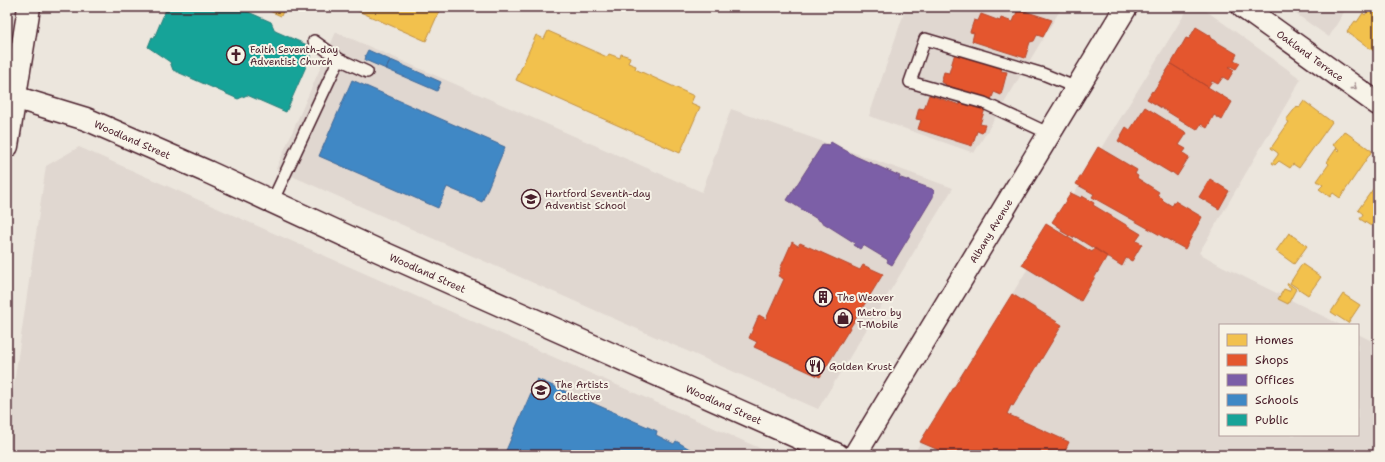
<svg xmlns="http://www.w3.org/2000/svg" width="1385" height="462" font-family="'Shantell Sans',sans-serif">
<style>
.built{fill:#e0d7d0}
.homes{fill:#f2c14e;stroke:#c09044}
.shops{fill:#e4572e;stroke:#b6462d}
.offices{fill:#7b5ea7;stroke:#6c4b82}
.schools{fill:#3f88c5;stroke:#426897}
.public{fill:#17a398;stroke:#267b77}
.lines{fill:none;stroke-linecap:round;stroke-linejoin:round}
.service-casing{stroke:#4a1f2b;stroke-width:14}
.minor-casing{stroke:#4a1f2b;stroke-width:25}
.tertiary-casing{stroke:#4a1f2b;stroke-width:25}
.trunk-casing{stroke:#4a1f2b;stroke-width:25}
.service{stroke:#f7f3e8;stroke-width:11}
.minor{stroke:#f7f3e8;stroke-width:22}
.tertiary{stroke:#f7f3e8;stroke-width:22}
.trunk{stroke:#f7f3e8;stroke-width:22}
.oneway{stroke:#a0898a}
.labels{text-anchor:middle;stroke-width:4;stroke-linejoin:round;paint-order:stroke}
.poi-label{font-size:10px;fill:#4a1f2b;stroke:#f7f3e8;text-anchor:start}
.street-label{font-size:10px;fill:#4a1f2b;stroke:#f7f3e8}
</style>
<rect width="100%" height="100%" fill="#ece6dd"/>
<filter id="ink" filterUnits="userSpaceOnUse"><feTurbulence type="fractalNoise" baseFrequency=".025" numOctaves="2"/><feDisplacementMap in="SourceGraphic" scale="8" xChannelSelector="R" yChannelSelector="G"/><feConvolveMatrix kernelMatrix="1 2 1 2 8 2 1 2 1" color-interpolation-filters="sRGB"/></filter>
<g filter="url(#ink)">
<path class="built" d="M906 7H1062L974 153 869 116Z
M1189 7H1201L1301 79 1199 253 1222 266 1341 325H1220V435H1358V334L1378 344V455H927L916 450Z
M1286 7H1347L1329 37Z
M336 32 702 192 731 109 953 188 818 409 276 169Z
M79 147 775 455H7V431L46 166Z"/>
<path class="homes" d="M263 7H279L284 9 281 16 263 8Z
M349 7H441L426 41Z
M1371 7H1378V54L1347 32 1355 21 1357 22 1363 13 1365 15Z
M548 31 607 57 609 54 620 58 621 54 630 57 628 63 636 66 635 69 694 96 691 103 700 107 680 153 516 80 536 35 544 39Z
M1304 101 1332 122 1299 168 1293 164 1290 168 1279 161 1275 165 1272 163 1278 155V153L1271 148 1289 122 1286 120 1297 106 1299 108Z
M1344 131 1372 151 1340 198 1333 193 1330 197 1319 189 1323 185 1317 181 1329 164 1327 162 1336 149 1338 151 1340 150 1333 145Z
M1378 182V225L1374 222 1371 226 1360 219 1363 214 1358 210Z
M1289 233 1307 246 1294 264 1276 251Z
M1302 264 1321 277 1308 295 1290 283Z
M1288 283 1296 289 1288 304 1278 299 1284 289 1289 291 1291 288 1287 285Z
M1343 294 1360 305 1348 323 1331 312Z"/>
<path class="shops" d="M1018 9 1052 20 1043 37 1037 35 1034 41 1030 42 1025 58 972 41 974 33 970 32 974 20 978 21 981 14 1000 21 1001 18 1013 22Z
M1196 27 1211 36 1210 38 1237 54 1234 60 1240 63 1236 69 1230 66 1229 67 1234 70 1228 80 1223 77 1218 84 1212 81 1208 87 1171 64 1186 38 1189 39Z
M955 53 1002 68 1001 71 1007 72 1001 95 994 92 991 100 945 85 946 84 941 82 944 72 949 73Z
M1171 64 1232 102 1222 120 1214 115 1207 128 1201 124 1197 130 1147 99 1152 91 1153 92Z
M929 95 960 105V102L985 109 980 124 985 125 982 133 977 131 972 146 918 129 921 120 916 119 919 108 924 109Z
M1145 107 1187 133 1179 145 1186 149 1183 153 1189 157 1177 176 1172 172 1171 173 1118 141 1126 127 1130 130Z
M1098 147 1137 170 1135 174 1138 176 1137 178 1159 192 1157 195 1163 199 1162 200 1172 206 1175 201 1202 217 1185 249 1092 197 1094 194 1076 184Z
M1210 179 1229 191 1219 209 1199 197Z
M1071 193 1081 198 1082 196 1094 203 1093 205 1141 234 1136 241 1142 244 1132 261 1126 258 1122 266 1074 236 1073 238 1061 231 1062 229 1052 222Z
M1046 224 1092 252 1095 248 1107 256 1081 301 1022 265 1027 256H1026Z
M792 242 798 246 800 243 860 270 863 265 883 274 820 377 754 347 757 342 749 338 759 315 766 319 784 279 778 276 781 270 780 269Z
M1012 294 1062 325 1013 406 1011 405 1007 414 1069 442 1063 455H950L920 442Z"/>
<path class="offices" d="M831 142 855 156 900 176 899 180H900L901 178 932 189 934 191 933 197 892 265 887 262 888 260 863 245 860 249 854 245 855 243 787 200 823 144 829 145Z"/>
<path class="schools" d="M368 50 390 60 386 69 365 60 366 56H365Z
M391 60 441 82 437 91 386 69Z
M352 80 505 147 482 202 447 187 438 208 319 156Z
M537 379 657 431 656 435 674 444 676 441 700 455H504Z"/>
<path class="public" d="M167 7H237L271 22 275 31 314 48 286 112 247 95 238 99 173 70 170 62 148 47 152 37 154 38Z"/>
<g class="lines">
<g class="service-casing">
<path id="service" d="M314 41 339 59
M1050 134 984 103 910 82 925 39 1043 74 1077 88
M272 202 339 59 367 72"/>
</g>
<g class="minor-casing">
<g id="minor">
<path id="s1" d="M1243 7 1378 104"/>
<path id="s2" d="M14 97 86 119 208 172 379 251 838 455"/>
</g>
</g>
<g class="tertiary-casing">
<path id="tertiary" d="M7 146 29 7"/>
</g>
<g class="trunk-casing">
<g id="trunk">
<path id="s3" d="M855 455 1126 7"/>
</g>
</g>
<use href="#service" class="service"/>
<use href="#minor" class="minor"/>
<use href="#tertiary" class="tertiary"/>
<use href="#trunk" class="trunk"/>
</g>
<defs><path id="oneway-chevron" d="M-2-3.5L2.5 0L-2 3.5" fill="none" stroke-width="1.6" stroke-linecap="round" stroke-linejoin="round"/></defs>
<use class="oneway" href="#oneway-chevron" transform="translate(1354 87) rotate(36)"/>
</g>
<defs>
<g id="church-ring" transform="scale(1)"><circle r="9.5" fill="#f7f3e8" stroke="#4a1f2b" stroke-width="1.5"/><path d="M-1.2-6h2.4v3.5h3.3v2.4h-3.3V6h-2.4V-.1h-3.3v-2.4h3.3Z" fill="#4a1f2b"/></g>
<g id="school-ring" transform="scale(1)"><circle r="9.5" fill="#f7f3e8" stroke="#4a1f2b" stroke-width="1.5"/><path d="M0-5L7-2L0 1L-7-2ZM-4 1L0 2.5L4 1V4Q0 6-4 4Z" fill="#4a1f2b"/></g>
<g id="building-ring" transform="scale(1)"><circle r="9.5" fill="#f7f3e8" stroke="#4a1f2b" stroke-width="1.5"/><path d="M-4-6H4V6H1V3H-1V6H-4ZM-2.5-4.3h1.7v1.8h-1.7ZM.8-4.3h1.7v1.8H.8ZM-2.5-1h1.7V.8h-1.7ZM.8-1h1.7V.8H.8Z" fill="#4a1f2b"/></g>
<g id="shop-ring" transform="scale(1)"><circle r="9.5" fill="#f7f3e8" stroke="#4a1f2b" stroke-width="1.5"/><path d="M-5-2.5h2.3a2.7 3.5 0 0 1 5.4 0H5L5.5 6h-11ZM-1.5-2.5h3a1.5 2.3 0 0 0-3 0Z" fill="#4a1f2b"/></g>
<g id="restaurant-ring" transform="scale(1)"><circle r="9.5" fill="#f7f3e8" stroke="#4a1f2b" stroke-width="1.5"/><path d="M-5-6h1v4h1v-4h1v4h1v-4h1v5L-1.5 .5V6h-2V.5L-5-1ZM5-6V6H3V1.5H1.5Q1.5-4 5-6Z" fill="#4a1f2b"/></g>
</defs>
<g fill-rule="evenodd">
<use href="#church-ring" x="236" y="55"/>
<use href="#school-ring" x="531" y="199"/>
<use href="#building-ring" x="823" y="297"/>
<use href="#shop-ring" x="843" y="318"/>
<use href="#restaurant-ring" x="815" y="366"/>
<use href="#school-ring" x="541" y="390"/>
</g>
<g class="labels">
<g class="poi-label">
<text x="250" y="53">Faith Seventh-day<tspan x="250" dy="12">Adventist Church</tspan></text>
<text x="545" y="197">Hartford Seventh-day<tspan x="545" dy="12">Adventist School</tspan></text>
<text x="837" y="301">The Weaver</text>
<text x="857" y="316">Metro by<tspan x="857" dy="12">T-Mobile</tspan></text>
<text x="829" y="370">Golden Krust</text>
<text x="555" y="388">The Artists<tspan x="555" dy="12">Collective</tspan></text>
</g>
<g class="street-label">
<text dy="4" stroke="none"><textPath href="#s1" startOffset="83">Oakland Terrace</textPath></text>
<text dy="4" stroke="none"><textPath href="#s2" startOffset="126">Woodland Street</textPath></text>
<text dy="4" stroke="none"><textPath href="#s3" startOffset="262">Albany Avenue</textPath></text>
<text dy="4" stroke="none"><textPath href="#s2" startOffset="450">Woodland Street</textPath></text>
<text dy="4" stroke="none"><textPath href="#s2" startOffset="774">Woodland Street</textPath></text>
</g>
</g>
<rect width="1385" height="462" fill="none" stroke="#f7f3e8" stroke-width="24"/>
<rect x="12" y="12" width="1361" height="438" fill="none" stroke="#4a1f2b" stroke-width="1.5" filter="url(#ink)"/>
<rect x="1219" y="324" width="140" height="112" fill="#f7f3e8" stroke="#b29e9c"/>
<rect x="1227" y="334" width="20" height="12" fill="#f2c14e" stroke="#b29e9c"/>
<text x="1255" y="344" font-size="12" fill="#4a1f2b">Homes</text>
<rect x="1227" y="354" width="20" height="12" fill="#e4572e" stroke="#b29e9c"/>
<text x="1255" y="364" font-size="12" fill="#4a1f2b">Shops</text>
<rect x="1227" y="374" width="20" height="12" fill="#7b5ea7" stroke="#b29e9c"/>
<text x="1255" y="384" font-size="12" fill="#4a1f2b">Offices</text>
<rect x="1227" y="394" width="20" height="12" fill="#3f88c5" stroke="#b29e9c"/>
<text x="1255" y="404" font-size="12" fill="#4a1f2b">Schools</text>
<rect x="1227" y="414" width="20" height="12" fill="#17a398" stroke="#b29e9c"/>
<text x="1255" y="424" font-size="12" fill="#4a1f2b">Public</text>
</svg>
